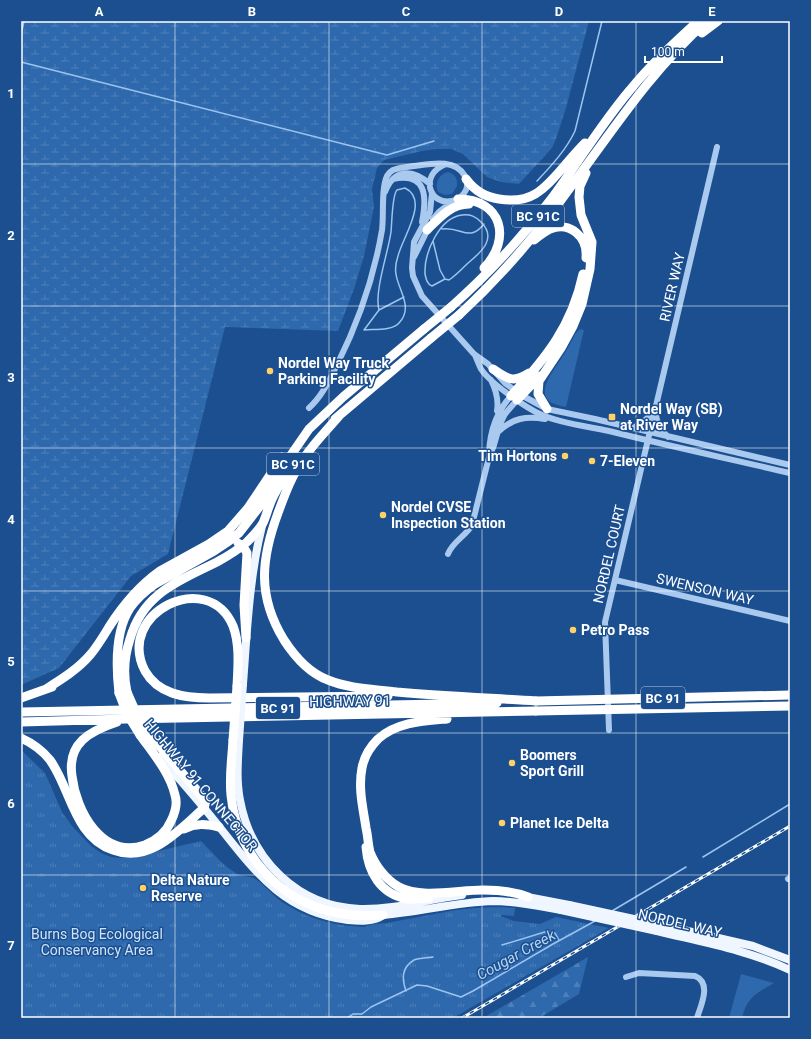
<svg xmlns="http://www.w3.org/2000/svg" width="811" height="1039" font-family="Roboto,sans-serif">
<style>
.grass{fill:#2e69ad}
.forest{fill:url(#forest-firs)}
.wetland{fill:url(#wetland-marsh)}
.park{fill:url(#park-tufts)}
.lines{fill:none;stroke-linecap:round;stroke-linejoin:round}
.stream{stroke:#9cc4f0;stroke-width:1.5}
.minor{stroke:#a9c9ee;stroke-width:6}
.major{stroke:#f0f6ff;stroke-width:8}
.highway{stroke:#fff;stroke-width:9}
.rail-casing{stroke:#fff;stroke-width:3}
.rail{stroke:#1b4f8f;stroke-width:1.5;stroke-dasharray:4.5;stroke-linecap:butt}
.major-bridge{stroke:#f0f6ff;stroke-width:8}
.highway-bridge{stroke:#fff;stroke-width:9}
.grid{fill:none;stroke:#fff;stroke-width:1;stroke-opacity:0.55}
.poi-dot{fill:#ffd166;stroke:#1b4f8f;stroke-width:1.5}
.labels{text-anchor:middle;stroke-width:3;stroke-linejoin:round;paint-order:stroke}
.shield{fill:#1b4f8f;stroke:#bbcadd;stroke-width:1}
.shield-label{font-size:13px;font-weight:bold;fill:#fff}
.street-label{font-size:14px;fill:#fff;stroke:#1b4f8f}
.poi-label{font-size:14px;font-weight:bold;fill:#fff;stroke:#1b4f8f;text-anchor:start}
.park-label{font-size:14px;fill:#cfe3fa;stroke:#1b4f8f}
.water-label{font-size:15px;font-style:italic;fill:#b5d3f5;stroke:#1b4f8f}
.neatline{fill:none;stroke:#fff;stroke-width:1.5}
.grid-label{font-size:13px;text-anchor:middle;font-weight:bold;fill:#fff}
</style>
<defs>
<pattern id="forest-firs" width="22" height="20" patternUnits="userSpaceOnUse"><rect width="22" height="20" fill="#2e69ad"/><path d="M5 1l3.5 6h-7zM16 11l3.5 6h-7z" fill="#4d80b9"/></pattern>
<pattern id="wetland-marsh" width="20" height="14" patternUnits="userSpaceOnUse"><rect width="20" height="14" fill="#2e69ad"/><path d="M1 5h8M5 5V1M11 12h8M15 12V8" fill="none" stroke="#4d80b9"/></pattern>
<pattern id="park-tufts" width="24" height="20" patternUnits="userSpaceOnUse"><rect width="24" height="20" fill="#2e69ad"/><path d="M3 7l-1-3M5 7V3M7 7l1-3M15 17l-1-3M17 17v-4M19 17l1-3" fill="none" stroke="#4d80b9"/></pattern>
</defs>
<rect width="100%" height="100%" fill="#1b4f8f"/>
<path class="grass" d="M448 172C455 174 458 179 457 186L452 194 445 195 438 192C434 184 439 174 448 172Z
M580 329 584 330 566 407C529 402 549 377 561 359 566 351 571 343 575 334Z
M741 974 774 983C757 993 747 997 742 1018H729Z"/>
<path class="forest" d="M588 957 579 994 539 1018H483Z"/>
<path class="wetland" d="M21 21H589L566 108 556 139 552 148 519 184 501 182 487 177 463 154 451 149H436L422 151 384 160 377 168 372 189 374 207 364 256 354 289 338 331 225 327 168 554 131 576 59 668 21 685Z"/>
<path class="park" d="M21 750 45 773 62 812 72 826 91 846 101 853 111 857 121 858 133 857 201 841C211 851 227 870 240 875 245 877 251 876 255 879 264 884 270 893 278 899 303 918 334 926 365 927 372 923 384 924 392 922 420 917 449 910 477 908 490 907 502 907 515 908L514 916 502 915 501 916 514 921 540 924 556 917 609 928 453 1018H21Z"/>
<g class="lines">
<path class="stream" d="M21 35 24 21
M21 62 387 155 434 141
M537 181C552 165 566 150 575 131L602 21
M442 229C461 226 469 243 484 224
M433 241 440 270 445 279 449 280C455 276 461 270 467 264 480 253 498 239 481 222 475 216 470 214 462 215 439 218 424 253 425 274 426 279 427 284 432 286L445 279
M364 330C374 329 392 331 399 323 414 307 398 290 396 274 395 269 396 262 398 256 402 238 430 200 405 188L397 190C392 195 392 223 391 232 388 253 374 292 379 310
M364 330 379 310 404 297
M703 857 790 804
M612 911 686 867
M502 945 548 931 555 933 559 940
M406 991C402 979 401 968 414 960 419 958 427 958 433 957
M347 1018 353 1014H362L371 1007 417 985 427 986 461 997 473 991 553 944 595 921"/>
<path class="minor" d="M393 179C427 172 427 197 422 222
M385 192C394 169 412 168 430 184
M432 193 430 212 414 242 412 268 413 276 422 296 474 354 488 364 505 383 521 395 547 409 595 419 790 465
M433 219 439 212 452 202
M414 257 429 227
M475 355C477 360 479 365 481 369 490 383 526 408 542 415 563 424 587 426 609 431 669 446 730 459 790 473
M491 380C496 390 499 399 497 411
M309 408C322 396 329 381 337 365 358 323 374 277 382 230 384 216 381 188 387 176 389 173 391 171 393 170 400 167 408 167 414 166 430 164 455 158 465 176 467 180 468 185 466 190 463 196 458 200 452 201 430 206 418 175 446 164
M656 415C657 424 661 430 668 437
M633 428 643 422 655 411
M499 431C513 418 526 416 545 419
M489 453C490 431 496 412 511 396
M448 554C453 541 465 537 472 525L489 457 494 445 500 424 505 414 517 400
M615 580 790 621
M609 730 605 622 717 147
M788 879 790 878
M626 977 639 973 695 976C712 983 701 1005 697 1018"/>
<path class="major" d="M243 684C247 632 249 578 262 526
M239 740C238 760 236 780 240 800 251 860 298 907 360 909 394 910 428 899 462 895
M160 757C175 774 190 791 204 808 247 859 275 911 348 920 359 921 374 922 383 915 420 912 456 902 493 901 516 901 539 906 561 910
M522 896 569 905
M666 926 753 946 790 960
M657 931C702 942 748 950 790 970"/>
<path class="highway" d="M702 33 718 21
M466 179C474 190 485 197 499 199 533 205 546 187 566 164 572 157 578 150 585 143
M458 199C502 199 512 239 484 268
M427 230C439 218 451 204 469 204
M534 240C539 236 544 232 550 229 570 221 588 237 586 258
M451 307C488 274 522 238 552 198 578 163 601 124 630 90 650 65 674 43 698 21
M459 315C499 278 535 237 567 192 611 133 651 70 707 21
M493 369C506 378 513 384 529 373
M511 396C546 358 572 326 583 274
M517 400 540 376
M547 409 538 394 539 381 561 348 573 326 582 304 590 269 592 242 581 215 579 197 580 186 586 173
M339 416C327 430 314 443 304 458 292 475 285 494 278 513 261 559 257 596 284 640 295 657 309 673 328 680 350 689 374 689 397 692 443 696 489 698 536 701
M335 419 431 338
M238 543 243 546 247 553 244 605 246 638
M237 686C238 667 240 644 233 626 208 567 115 613 145 671 158 694 184 698 209 698L388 696
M46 689C62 679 78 669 90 655 97 647 103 637 109 627 123 605 139 586 160 571L209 544 228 531 248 508 282 457
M127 692C123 674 124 657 130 639 143 593 179 581 217 562 228 556 238 550 247 542 253 536 259 530 263 523 267 514 269 504 274 495 281 481 289 469 299 457
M119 693C116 667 115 631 130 608 137 598 145 591 155 584L214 551 229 541 239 533 260 506 282 468 309 429 343 397 424 329
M21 698 52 687
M21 712 497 703
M447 719C423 721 397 722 378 739 370 747 364 757 362 768 358 788 363 808 366 828 368 836 368 845 370 852 375 865 386 880 399 887 421 899 458 890 483 890 499 890 513 891 528 897
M21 722 126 719 536 711
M117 722C90 731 67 743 72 776 76 811 102 860 145 845 157 840 166 833 171 821 175 813 178 804 175 795 170 773 153 753 140 735
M21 738C32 743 42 750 50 760 71 789 74 837 113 850 150 864 179 830 204 808L206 801 150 735
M233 740C232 758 229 777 231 795 237 854 279 902 338 913 353 916 368 916 383 915
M184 829C196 823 206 824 219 827
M366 847C368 872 380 894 407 899 414 900 422 898 429 898"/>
<g class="rail-casing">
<path id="rail" d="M462 1018 790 826"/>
</g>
<use href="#rail" class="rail"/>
<path class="major-bridge" d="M239 740 243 684
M569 905 666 926
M561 910 657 931"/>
<path class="highway-bridge" d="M424 329 451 307
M431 338 459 315
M127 692 134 708 150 735
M119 693 127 714 140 735
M536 701 790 695
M536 711 790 706
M233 740 237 686"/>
</g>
<path class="grid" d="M175 21V1018M329 21V1018M482 21V1018M636 21V1018M21 164H790M21 306H790M21 448H790M21 591H790M21 733H790M21 875H790"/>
<g class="poi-dot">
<circle cx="270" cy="371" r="4"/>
<rect x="608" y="413" width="8" height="8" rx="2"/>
<circle cx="565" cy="456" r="4"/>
<circle cx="592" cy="461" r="4"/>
<circle cx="383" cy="515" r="4"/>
<circle cx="573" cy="630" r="4"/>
<circle cx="512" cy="763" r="4"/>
<circle cx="502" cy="823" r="4"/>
<circle cx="143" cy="888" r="4"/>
</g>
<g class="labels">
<g class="shield">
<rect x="512" y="205" width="52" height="22" rx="3"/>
<rect x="267" y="453" width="52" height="22" rx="3"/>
<rect x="641" y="687" width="44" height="22" rx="3"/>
<rect x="256" y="697" width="44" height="22" rx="3"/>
</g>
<g class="shield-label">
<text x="538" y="221">BC 91C</text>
<text x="293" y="469">BC 91C</text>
<text x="663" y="703">BC 91</text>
<text x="278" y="713">BC 91</text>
</g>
<g class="street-label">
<text transform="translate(672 287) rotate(-77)" y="5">RIVER WAY</text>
<text transform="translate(609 554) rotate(-77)" y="5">NORDEL COURT</text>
<text transform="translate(705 589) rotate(13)" y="5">SWENSON WAY</text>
<text transform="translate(350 701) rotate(-1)" y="5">HIGHWAY 91</text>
<text transform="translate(201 785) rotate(50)" y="5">HIGHWAY 91 CONNECTOR</text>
<text transform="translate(680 923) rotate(13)" y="5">NORDEL WAY</text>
</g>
<g class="poi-label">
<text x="278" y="368">Nordel Way Truck<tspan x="278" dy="16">Parking Facility</tspan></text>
<text x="620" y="414">Nordel Way (SB)<tspan x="620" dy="16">at River Way</tspan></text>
<text x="557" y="461" text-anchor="end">Tim Hortons</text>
<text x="600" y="466">7-Eleven</text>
<text x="391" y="512">Nordel CVSE<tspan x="391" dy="16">Inspection Station</tspan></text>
<text x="581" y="635">Petro Pass</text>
<text x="520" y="760">Boomers<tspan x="520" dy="16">Sport Grill</tspan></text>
<text x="510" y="828">Planet Ice Delta</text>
<text x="151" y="885">Delta Nature<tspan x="151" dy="16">Reserve</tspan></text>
</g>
<g class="park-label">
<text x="97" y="939">Burns Bog Ecological<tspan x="97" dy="16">Conservancy Area</tspan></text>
</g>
<g class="water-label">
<text transform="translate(516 955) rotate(-29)" y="5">Cougar Creek</text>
</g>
</g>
<rect width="811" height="1039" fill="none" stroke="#1b4f8f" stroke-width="44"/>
<path d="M645 56v6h77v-6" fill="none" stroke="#ffffff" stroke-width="2"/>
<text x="651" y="56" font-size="12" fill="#ffffff" stroke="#1b4f8f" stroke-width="3" paint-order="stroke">100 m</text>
<rect x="22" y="22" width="767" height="995" class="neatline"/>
<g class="grid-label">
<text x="99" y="16">A</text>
<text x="252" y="16">B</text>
<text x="406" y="16">C</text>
<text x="559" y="16">D</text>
<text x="712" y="16">E</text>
<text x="11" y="98">1</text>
<text x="11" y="240">2</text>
<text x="11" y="382">3</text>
<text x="11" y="524">4</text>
<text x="11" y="666">5</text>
<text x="11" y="808">6</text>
<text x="11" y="950">7</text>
</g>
</svg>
